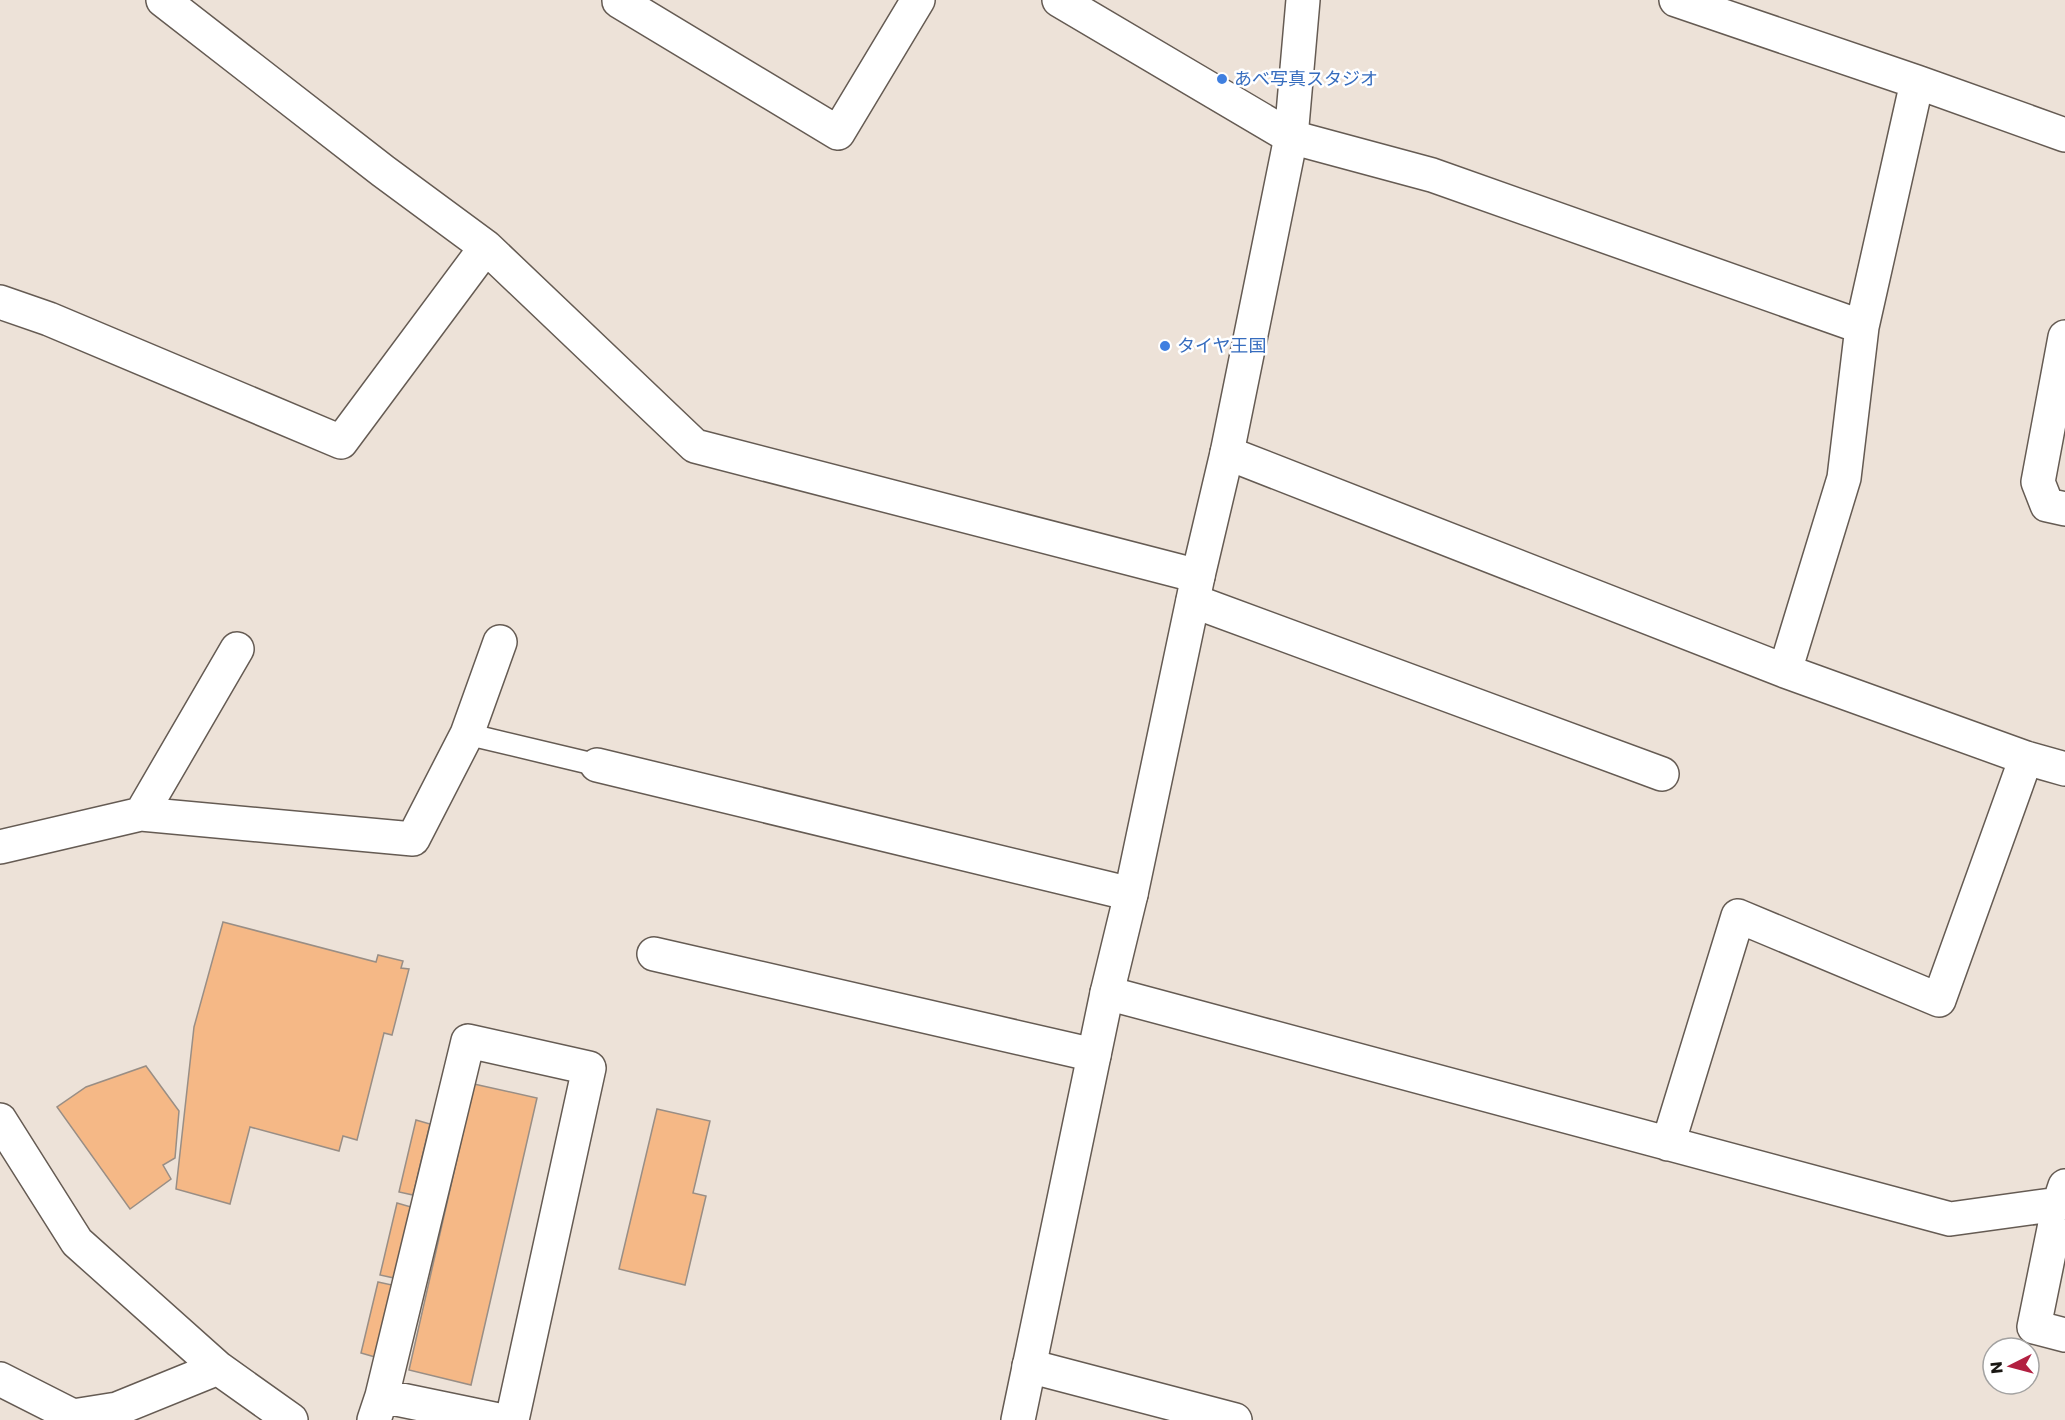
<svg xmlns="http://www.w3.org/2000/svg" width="2065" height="1420" font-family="Poppins,'Noto Sans JP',sans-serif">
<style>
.building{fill:#f5b886;stroke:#998e85;stroke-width:1.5}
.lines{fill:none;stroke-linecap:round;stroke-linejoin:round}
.lane-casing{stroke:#655b53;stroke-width:24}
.street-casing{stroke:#655b53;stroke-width:36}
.secondary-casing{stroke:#655b53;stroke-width:36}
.lane{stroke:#fff;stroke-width:21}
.street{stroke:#fff;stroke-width:33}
.secondary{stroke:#fff;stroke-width:33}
.shop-dot{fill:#3f7fe0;stroke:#fff;stroke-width:2}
.labels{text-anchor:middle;stroke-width:5;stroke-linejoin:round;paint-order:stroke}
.shop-label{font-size:18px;fill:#366cbe;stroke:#fff;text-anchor:start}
</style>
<rect width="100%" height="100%" fill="#ede2d8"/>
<path class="building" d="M223 922 376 962 378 955 403 961 401 968 409 969 392 1035 384 1033 357 1140 343 1136 339 1151 250 1127 230 1204 176 1189 194 1027Z
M146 1066 179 1111 175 1158 163 1165 171 1179 130 1209 57 1107 86 1087Z
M474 1084 537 1098 471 1385 409 1370Z
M657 1109 710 1121 693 1193 706 1196 685 1285 619 1269Z
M416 1120 430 1124 413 1195 399 1192Z
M397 1203 411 1207 394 1278 380 1275Z
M378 1282 392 1285 375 1357 361 1353Z"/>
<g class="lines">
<g class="lane-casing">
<path id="lane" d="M467 734 597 765"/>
</g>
<g class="street-casing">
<path id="street" d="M163 0 383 171 486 247 695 446 1198 576
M619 0V1L838 133 918 0
M1059 0 1291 137 1432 175 1862 327
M1676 0 1917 82 2065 135
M0 302 49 319 341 442 486 247
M2065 337 2038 482 2047 505 2065 509
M1227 453 1785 671 2026 758 2065 769
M1193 601 1662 774
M1785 671 1844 478 1862 327 1917 82
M597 765 1131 894
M141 814 237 649
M0 847 141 814 413 839 467 734 500 642
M654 954 1094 1055
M1107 993 1950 1219 2059 1204
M1668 1144 1738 916 1939 1000 2026 758
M2065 1186 2059 1204 2034 1327 2065 1335
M1029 1366 1235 1420
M382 1396 498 1420
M374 1420 382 1396 468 1041 589 1068 512 1420"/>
</g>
<g class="secondary-casing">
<path id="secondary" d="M0 1120 77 1242 218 1368 291 1420
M0 1379 73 1416 117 1409 218 1368
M1018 1420 1107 993 1131 894 1198 576 1227 453 1291 137 1303 0"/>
</g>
<use href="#lane" class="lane"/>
<use href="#street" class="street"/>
<use href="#secondary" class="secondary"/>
</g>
<g class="shop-dot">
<circle cx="1222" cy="79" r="6"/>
<circle cx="1165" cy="346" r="6"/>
</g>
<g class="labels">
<g class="shop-label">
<text x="1234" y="85">あべ写真スタジオ</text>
<text x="1177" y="352">タイヤ王国</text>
</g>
</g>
<g transform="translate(2011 1366) rotate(264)"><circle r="28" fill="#ffffff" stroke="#a3a2a1" stroke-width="1.5"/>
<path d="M0-4.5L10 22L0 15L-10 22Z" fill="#b22041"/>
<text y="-9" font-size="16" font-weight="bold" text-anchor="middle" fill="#1a1713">N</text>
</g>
</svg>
